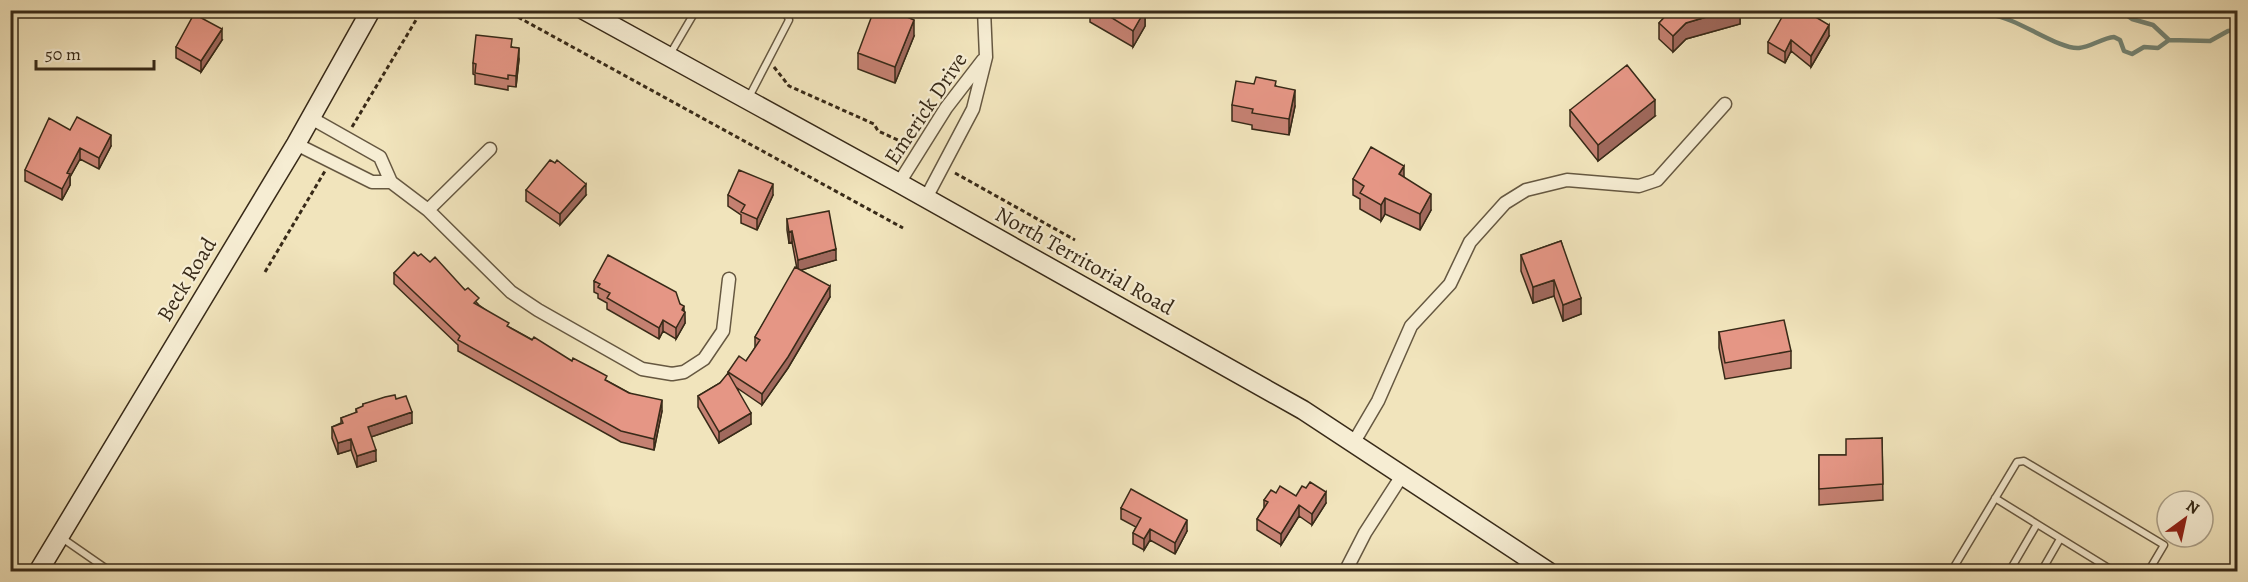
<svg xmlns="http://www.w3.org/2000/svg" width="2248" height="582" font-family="Alegreya,serif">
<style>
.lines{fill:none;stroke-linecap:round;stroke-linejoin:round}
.stream{stroke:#738373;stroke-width:4.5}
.lane-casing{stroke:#665841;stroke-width:9}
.street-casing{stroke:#665841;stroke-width:15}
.secondary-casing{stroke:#382a18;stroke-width:21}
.path{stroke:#382a18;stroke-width:3;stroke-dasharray:4.5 3;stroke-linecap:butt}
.lane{stroke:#f6edd3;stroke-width:6}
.street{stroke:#f6edd3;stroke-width:12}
.secondary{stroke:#f6edd3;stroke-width:18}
.wall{fill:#c58172;stroke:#382a18;stroke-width:1.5}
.shaded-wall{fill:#a0695d;stroke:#382a18;stroke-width:1.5}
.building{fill:#e59685;stroke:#382a18;stroke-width:1.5}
.labels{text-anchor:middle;stroke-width:4.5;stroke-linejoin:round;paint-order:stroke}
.street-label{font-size:22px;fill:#382a18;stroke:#f6edd3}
</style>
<rect width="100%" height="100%" fill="#f1e4bc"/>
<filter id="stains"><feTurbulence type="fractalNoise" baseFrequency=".00333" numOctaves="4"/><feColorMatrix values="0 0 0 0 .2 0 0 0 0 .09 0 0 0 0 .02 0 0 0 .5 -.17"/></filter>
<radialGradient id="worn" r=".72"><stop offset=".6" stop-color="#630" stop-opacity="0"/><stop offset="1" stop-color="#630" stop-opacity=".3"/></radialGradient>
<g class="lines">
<path class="stream" d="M1987 10 1991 15C2016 17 2059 50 2079 48 2091 47 2102 38 2114 37L2120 40 2124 51 2132 54 2144 47 2158 48 2169 40 2210 41 2228 31 2238 30
M2119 10 2132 19 2153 25 2169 40"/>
<g class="lane-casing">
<path id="lane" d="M669 56 696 10
M749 97 789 20 785 10
M1995 498 2037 524
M62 538 111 572
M1951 572 2017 462 2024 461 2164 545 2148 572
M2009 572 2037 524 2115 572
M2041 572 2060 539"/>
</g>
<g class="street-casing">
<path id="street" d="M311 118 380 157 391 182 428 210 511 292 538 310 642 369 672 374 684 372 704 359 723 331 729 279
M296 144 372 182H391
M899 183 946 108 983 60
M926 198 973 109 986 57 984 10
M428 210 490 149
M1354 442 1378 401 1411 326 1450 284 1470 242 1505 203 1526 190 1567 180 1639 186 1657 180 1725 104
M1345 572 1365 533 1403 474"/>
</g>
<g class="secondary-casing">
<path id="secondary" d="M584 10 899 183 1303 410 1549 572
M38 572 296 144 371 10"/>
</g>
<path class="path" d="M505 10 903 228
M673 10 682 15
M774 67 789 86 874 124 878 131 909 145
M352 127 422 10
M955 173 1075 240
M265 272 325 171"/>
<use href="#lane" class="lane"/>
<use href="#street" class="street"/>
<use href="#secondary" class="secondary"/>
</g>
<path class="wall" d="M1090 10H1145V26L1133 47 1090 22Z
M1669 10H1740V24L1686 39 1673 52 1659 39V23L1669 13Z
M914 36 895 83 858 69V53Z
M1829 36 1811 67 1791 51 1785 63 1768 53V42Z
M222 40 201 72 176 58V47Z
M512 47 519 59 516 87 508 86V90L475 84V75L473 74V63Z
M1254 84 1276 86 1295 106 1289 135 1252 129V125L1232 121V105Z
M1570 110 1655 116 1598 161 1570 126Z
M70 130 111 146 99 169 80 159 70 177V185L62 200 25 181V170Z
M1404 177 1431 210 1420 230 1385 214 1381 221 1360 209V199L1353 195V179Z
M526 190 586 195 560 225 526 201Z
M728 195H773L757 230 741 223V215L728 206Z
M787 219 836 260 801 270 830 297 788 368 762 405 737 388 751 424 719 443 698 407V396L720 383 728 374V372L746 361 755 348V337L797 269 792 242 789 243 787 230Z
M1561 241 1581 314 1563 321 1554 296 1533 303 1521 271V255Z
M418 256 430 262 465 290 479 305 509 327 662 411 654 450 621 442 458 351V345L394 284V273Z
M594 281 680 304 684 311 685 323 676 339 663 331 659 339 607 309V303L598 298V294L594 292Z
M1719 332 1791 351V368L1725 379 1719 348Z
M396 399 412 423 371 437 376 461 357 467 351 450 338 454 332 438V427L341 423V418L356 413V409L363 407V404Z
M1882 438 1883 500 1819 505V455H1846Z
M1276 493 1296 496 1326 503 1312 525 1299 516 1281 545 1257 530V519L1264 508V500Z
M1121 508 1187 531 1175 554 1150 540 1144 550 1133 544V533L1136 527 1121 519Z"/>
<path class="shaded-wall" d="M1145 10V26L1133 47V31Z
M1730 10H1740V24L1686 39 1673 52V36L1686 23Z
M914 20V36L895 83V67Z
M1829 25V36L1811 67V56Z
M222 29V40L201 72V61Z
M1791 40V51L1785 63V52Z
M519 48V59L516 87V76Z
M1295 90V106L1289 135V119Z
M1655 100V116L1598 161V145Z
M111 135V146L99 169V158Z
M80 148V159L70 177V185L62 200V189L67 173Z
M1404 166V182L1399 174Z
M586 184V195L560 225V214Z
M773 184V195L757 230V219Z
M1431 194V210L1420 230V214Z
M1385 198V214L1381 221V205Z
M792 231V242L789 243V232Z
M836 249V260L798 271V260Z
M1554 280V296L1533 303V287Z
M830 286V297L788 368 762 405V394Z
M1581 298V314L1563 321V305Z
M684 306V314L685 312V323L676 339V328Z
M663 320V331L659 339V328Z
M662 400V411L654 450V439Z
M412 412V423L368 438V427Z
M751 413V424L719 443V432Z
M351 439V450L338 454V443Z
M376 450V461L357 467V456Z
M1326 492V503L1312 525V514Z
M1299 505V516L1281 545V534Z
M1187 520V531L1175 554V543Z
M1150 529V540L1144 550V539Z"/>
<path class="building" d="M874 10H891L914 20 895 67 858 53Z
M1099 10H1145L1133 31Z
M1671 10H1730L1686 23 1673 36 1659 23Z
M1786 10H1804L1829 25 1811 56 1791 40 1785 52 1768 42Z
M194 14 222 29 201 61 176 47Z
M476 35 512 39 511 47 519 48 516 76 508 75V79L475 73 476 64 473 63Z
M1627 65 1655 100 1598 145 1570 110Z
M1256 77 1276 81 1275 86 1295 90 1289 119 1252 113 1253 109 1232 105 1236 81 1254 84Z
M77 117 111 135 99 158 80 148 67 173 70 174 62 189 25 170 49 118 70 130Z
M1371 147 1404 166 1399 174 1431 194 1420 214 1385 198 1381 205 1360 193 1364 186 1353 179Z
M550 160 555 163 557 160 586 184 560 214 526 190Z
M739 170 773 184 757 219 741 212 745 205 728 195Z
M829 211 836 249 798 260 792 231 789 232 787 219Z
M1561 241 1581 298 1563 305 1554 280 1533 287 1521 255Z
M414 252 418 256 421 254 430 262 435 257 465 290 468 288 479 298 474 303 509 323 507 326 532 340 534 337 572 361 573 358 592 368 607 376 605 380 629 393 662 400 654 439 621 431 458 340 460 336 394 273Z
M608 255 676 292 680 304 684 306 682 310 685 312 676 328 663 320 659 328 607 298 610 293 598 287 600 284 594 281Z
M795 267 830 286 788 357 762 394 728 372 739 356 746 361 760 340 755 337Z
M1784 320 1791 351 1725 363 1719 332Z
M728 373 751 413 719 432 698 396 720 383Z
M395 395 396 399 406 396 412 412 368 427 376 450 357 456 351 439 338 443 332 427 343 423 341 418 357 412 356 409 363 406V404L385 397Z
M1882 438 1883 484 1819 489V455H1846V439Z
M1310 482 1326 492 1312 514 1299 505 1281 534 1257 519 1268 502 1264 500 1271 490 1276 493 1280 486 1296 496 1302 486 1306 488Z
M1131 489 1187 520 1175 543 1150 529 1144 539 1133 533 1141 518 1121 508Z"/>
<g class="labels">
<g class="street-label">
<text transform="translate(925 108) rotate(-56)" y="8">Emerick Drive</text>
<text transform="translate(1085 260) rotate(29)" y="8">North Territorial Road</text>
<text transform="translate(186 279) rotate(-59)" y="8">Beck Road</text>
</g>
</g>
<rect width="2248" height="582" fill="none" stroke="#f1e4bc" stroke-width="36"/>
<rect x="12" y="12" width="2224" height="558" fill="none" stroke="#382a18" stroke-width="3"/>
<rect x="18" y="18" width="2212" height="546" fill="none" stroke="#382a18" stroke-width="1.5"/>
<g transform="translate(2185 519) rotate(33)"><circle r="28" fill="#f6edd3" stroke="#aa9f88" stroke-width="1.5"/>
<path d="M0-4.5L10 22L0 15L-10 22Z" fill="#8f2418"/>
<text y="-9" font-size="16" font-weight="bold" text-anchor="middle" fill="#382a18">N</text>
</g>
<path d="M36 60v9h118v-9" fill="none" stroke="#382a18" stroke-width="3"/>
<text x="45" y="60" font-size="18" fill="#382a18" stroke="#f6edd3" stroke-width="4.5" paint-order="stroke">50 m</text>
<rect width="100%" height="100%" filter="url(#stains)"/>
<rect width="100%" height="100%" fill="url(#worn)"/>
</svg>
